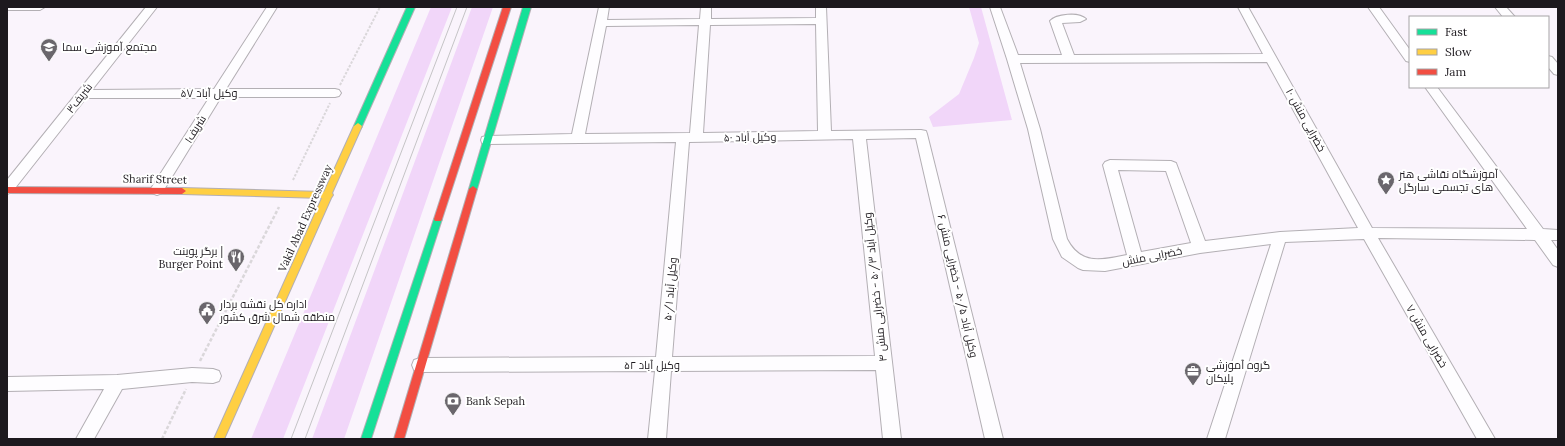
<svg xmlns="http://www.w3.org/2000/svg" width="1565" height="446" font-family="Lora,Cairo,serif">
<style>
.green{fill:#f1d6f9}
.lines{fill:none;stroke-linecap:round;stroke-linejoin:round}
.street-casing{stroke:#b3afb4;stroke-width:2}
.fast-casing{stroke:#b3afb4;stroke-width:2}
.slow-casing{stroke:#b3afb4;stroke-width:2}
.jam-casing{stroke:#b3afb4;stroke-width:2}
.path-far1{stroke:#dad7da;stroke-width:2;stroke-dasharray:2.5 1.5;stroke-linecap:butt}
.path{stroke:#dad7da;stroke-width:2.5;stroke-dasharray:3.5 2;stroke-linecap:butt}
.street{fill:#fefdff;fill-rule:evenodd}
.fast{fill:#16e098;fill-rule:evenodd}
.slow{fill:#ffcf43;fill-rule:evenodd}
.jam{fill:#f24e42;fill-rule:evenodd}
.tram{stroke:#c5c4c6;stroke-width:1}
.labels{text-anchor:middle;stroke-width:4;stroke-linejoin:round;paint-order:stroke}
.poi-label{font-size:11px;fill:#1d191e;stroke:#fff;text-anchor:start}
.street-label{font-size:11px;fill:#1d191e;stroke:#fff}
</style>
<rect width="100%" height="100%" fill="#faf4fc"/>
<path class="green" d="M431 7H452L283 439H251Z
M472 7H493L344 439H312Z
M969 7H981L1012 120 933 127 929 117 959 94 974 58 979 43Z"/>
<g class="lines">
<g class="street-casing">
<path id="street" d="M7 7H45L40 10H7Z
M146 7H157L92 90 214 89 267 7H277L226 89H335L339 90 341 93 339 96 335 97H221L162 193 157 195 152 193 150 190 209 98H86L12 192 7 194V180Z
M599 7H609L607 20 700 19 701 7H711V19L816 18V7H826L831 131 921 130 926 131 927 134 1003 439H985L916 138 866 139 901 439H883L876 370 671 371 666 439H648L655 371 420 372 414 370 412 365 414 360 420 358 656 357 676 142 487 144 482 143 481 140 482 137 487 136 572 134ZM816 24 818 131 703 133 710 25ZM699 25 690 133 585 134 606 26ZM853 139 875 356 672 357 689 142Z
M990 7H1000L1018 55H1062L1050 21C1056 14 1079 12 1086 19L1080 22 1062 23 1074 55 1263 54 1238 7H1248L1372 228 1527 229 1425 87H1437L1543 229 1558 230V240H1551L1558 250V267L1553 265 1535 240 1378 238 1495 439H1477L1364 239 1285 242 1225 439H1207L1271 244 1200 253 1105 271 1083 270 1078 268 1062 257 1053 239 1028 129 1007 59ZM1267 62 1358 228 1280 232 1205 241 1176 163 1171 161 1110 160 1105 162 1103 165 1127 255C1102 260 1081 266 1067 239L1040 129 1020 63ZM1118 170 1166 171 1191 243 1141 252Z
M1368 7H1379L1410 50V62L1406 61Z
M1495 7H1506L1515 17H1503Z
M1548 56 1552 57 1558 64V75L1554 74 1548 67Z
M192 368 213 369 219 371 221 376 219 381 213 383 192 382 122 389 94 439H76L104 389 7 391V377L117 375Z"/>
</g>
<g class="fast-casing">
<path id="fast" d="M407 7H415L362 126 361 128H355L354 126Z
M523 7H531L477 189 473 192 469 189Z
M438 216 442 219 371 439H361L434 219Z"/>
</g>
<g class="slow-casing">
<path id="slow" d="M358 123 362 126 332 193 333 195 331 198 224 439H214L322 198 182 194 178 191 182 188 324 192 354 126Z"/>
</g>
<g class="jam-casing">
<path id="jam" d="M503 7H511L442 219 441 221H435L434 219Z
M473 186 477 189 404 439H394L469 189Z
M7 187 182 188 186 191 182 194 7 193Z"/>
</g>
<path class="path-far1" d="M340 85 380 7
M293 180 330 103"/>
<path class="path" d="M200 361 279 207
M162 439 186 389"/>
<use href="#street" class="street"/>
<use href="#fast" class="fast"/>
<use href="#slow" class="slow"/>
<use href="#jam" class="jam"/>
<path class="tram" d="M291 439 457 7
M305 439 467 7"/>
</g>
<defs>
<g id="school-pin" transform="scale(0.9)"><path d="M0 17L-7.5 6A9.5 9.5 0 1 1 7.5 6Z" fill="#6a666c" stroke="#fff"/><path d="M0-5L7-2L0 1L-7-2ZM-4 1L0 2.5L4 1V4Q0 6-4 4Z" fill="#fff"/></g>
<g id="sight-pin" transform="scale(0.9)"><path d="M0 17L-7.5 6A9.5 9.5 0 1 1 7.5 6Z" fill="#6a666c" stroke="#fff"/><path d="M0-6L1.8-2.2L6-1.7L2.9 1.2L3.7 5.4L0 3.3L-3.7 5.4L-2.9 1.2L-6-1.7L-1.8-2.2Z" fill="#fff"/></g>
<g id="restaurant-pin" transform="scale(0.9)"><path d="M0 17L-7.5 6A9.5 9.5 0 1 1 7.5 6Z" fill="#6a666c" stroke="#fff"/><path d="M-5-6h1v4h1v-4h1v4h1v-4h1v5L-1.5 .5V6h-2V.5L-5-1ZM5-6V6H3V1.5H1.5Q1.5-4 5-6Z" fill="#fff"/></g>
<g id="civic-pin" transform="scale(0.9)"><path d="M0 17L-7.5 6A9.5 9.5 0 1 1 7.5 6Z" fill="#6a666c" stroke="#fff"/><path d="M-.6-6.5H3V-4.5H.6V-3L4-1V1h2V6H-6V1h2V-1L-.6-3ZM-1.2 2.5V6h2.4V2.5Z" fill="#fff"/></g>
<g id="office-pin" transform="scale(0.9)"><path d="M0 17L-7.5 6A9.5 9.5 0 1 1 7.5 6Z" fill="#6a666c" stroke="#fff"/><path d="M-6-3h4V-5.5h4V-3h4V5H-6ZM-1-4.5V-3h2v-1.5ZM-6 0V1H6V0Z" fill="#fff"/></g>
<g id="bank-pin" transform="scale(0.9)"><path d="M0 17L-7.5 6A9.5 9.5 0 1 1 7.5 6Z" fill="#6a666c" stroke="#fff"/><path d="M-6-4H6V4H-6ZM0-2.3a2.3 2.3 0 1 0 0 4.6a2.3 2.3 0 1 0 0-4.6Z" fill="#fff"/></g>
</defs>
<g fill-rule="evenodd">
<use href="#school-pin" x="49" y="47"/>
<use href="#sight-pin" x="1386" y="180"/>
<use href="#restaurant-pin" x="236" y="257"/>
<use href="#civic-pin" x="207" y="310"/>
<use href="#office-pin" x="1193" y="371"/>
<use href="#bank-pin" x="453" y="401"/>
</g>
<g class="labels">
<g class="poi-label">
<text x="62" y="51">مجتمع آموزشی سما</text>
<text x="1399" y="178">آموزشگاه نقاشی هنر<tspan x="1399" dy="13">های تجسمی سارگل</tspan></text>
<text x="223" y="255" text-anchor="end">برگر پوینت |<tspan x="223" dy="13">Burger Point</tspan></text>
<text x="220" y="308">اداره کل نقشه بردار<tspan x="220" dy="13">منطقه شمال شرق کشور</tspan></text>
<text x="1206" y="369">گروه آموزشی<tspan x="1206" dy="13">پلیکان</tspan></text>
<text x="466" y="405">Bank Sepah</text>
</g>
<g class="street-label">
<text x="209" y="97">۵۷ وکیل آباد</text>
<text transform="translate(79 98) rotate(-52)" y="4">شریف٣</text>
<text transform="translate(1306 120) rotate(61)" y="4">خضرایی منش ۱۰</text>
<text transform="translate(195 129) rotate(-58)" y="4">شریف١</text>
<text transform="translate(750 137) rotate(-1)" y="4">۵۰ وکیل آباد</text>
<text transform="translate(155 179) rotate(1)" y="4">Sharif Street</text>
<text transform="translate(305 218) rotate(-66)" y="4">Vakil Abad Expressway</text>
<text transform="translate(1152 256) rotate(-11)" y="4">خضرایی منش</text>
<text transform="translate(958 286) rotate(77)" y="4">وکیل آباد ۵۰/۵ - خضرایی منش ۶</text>
<text transform="translate(875 287) rotate(-96)" y="4">وکیل آباد ۵۰/۳ - خضرایی منش ۴</text>
<text transform="translate(670 289) rotate(-85)" y="4">وکیل آباد ۵۰/۱</text>
<text transform="translate(1427 336) rotate(60)" y="4">خضرایی منش ۷</text>
<text x="652" y="369">۵۲ وکیل آباد</text>
</g>
</g>
<rect width="1565" height="446" fill="none" stroke="#1d191e" stroke-width="16"/>
<rect x="1409" y="16" width="140" height="72" fill="#ffffff" stroke="#a5a3a5"/>
<rect x="1417" y="29" width="20" height="6" fill="#16e098" stroke="#a5a3a5"/>
<text x="1445" y="36" font-size="12" fill="#1d191e">Fast</text>
<rect x="1417" y="49" width="20" height="6" fill="#ffcf43" stroke="#a5a3a5"/>
<text x="1445" y="56" font-size="12" fill="#1d191e">Slow</text>
<rect x="1417" y="69" width="20" height="6" fill="#f24e42" stroke="#a5a3a5"/>
<text x="1445" y="76" font-size="12" fill="#1d191e">Jam</text>
</svg>
